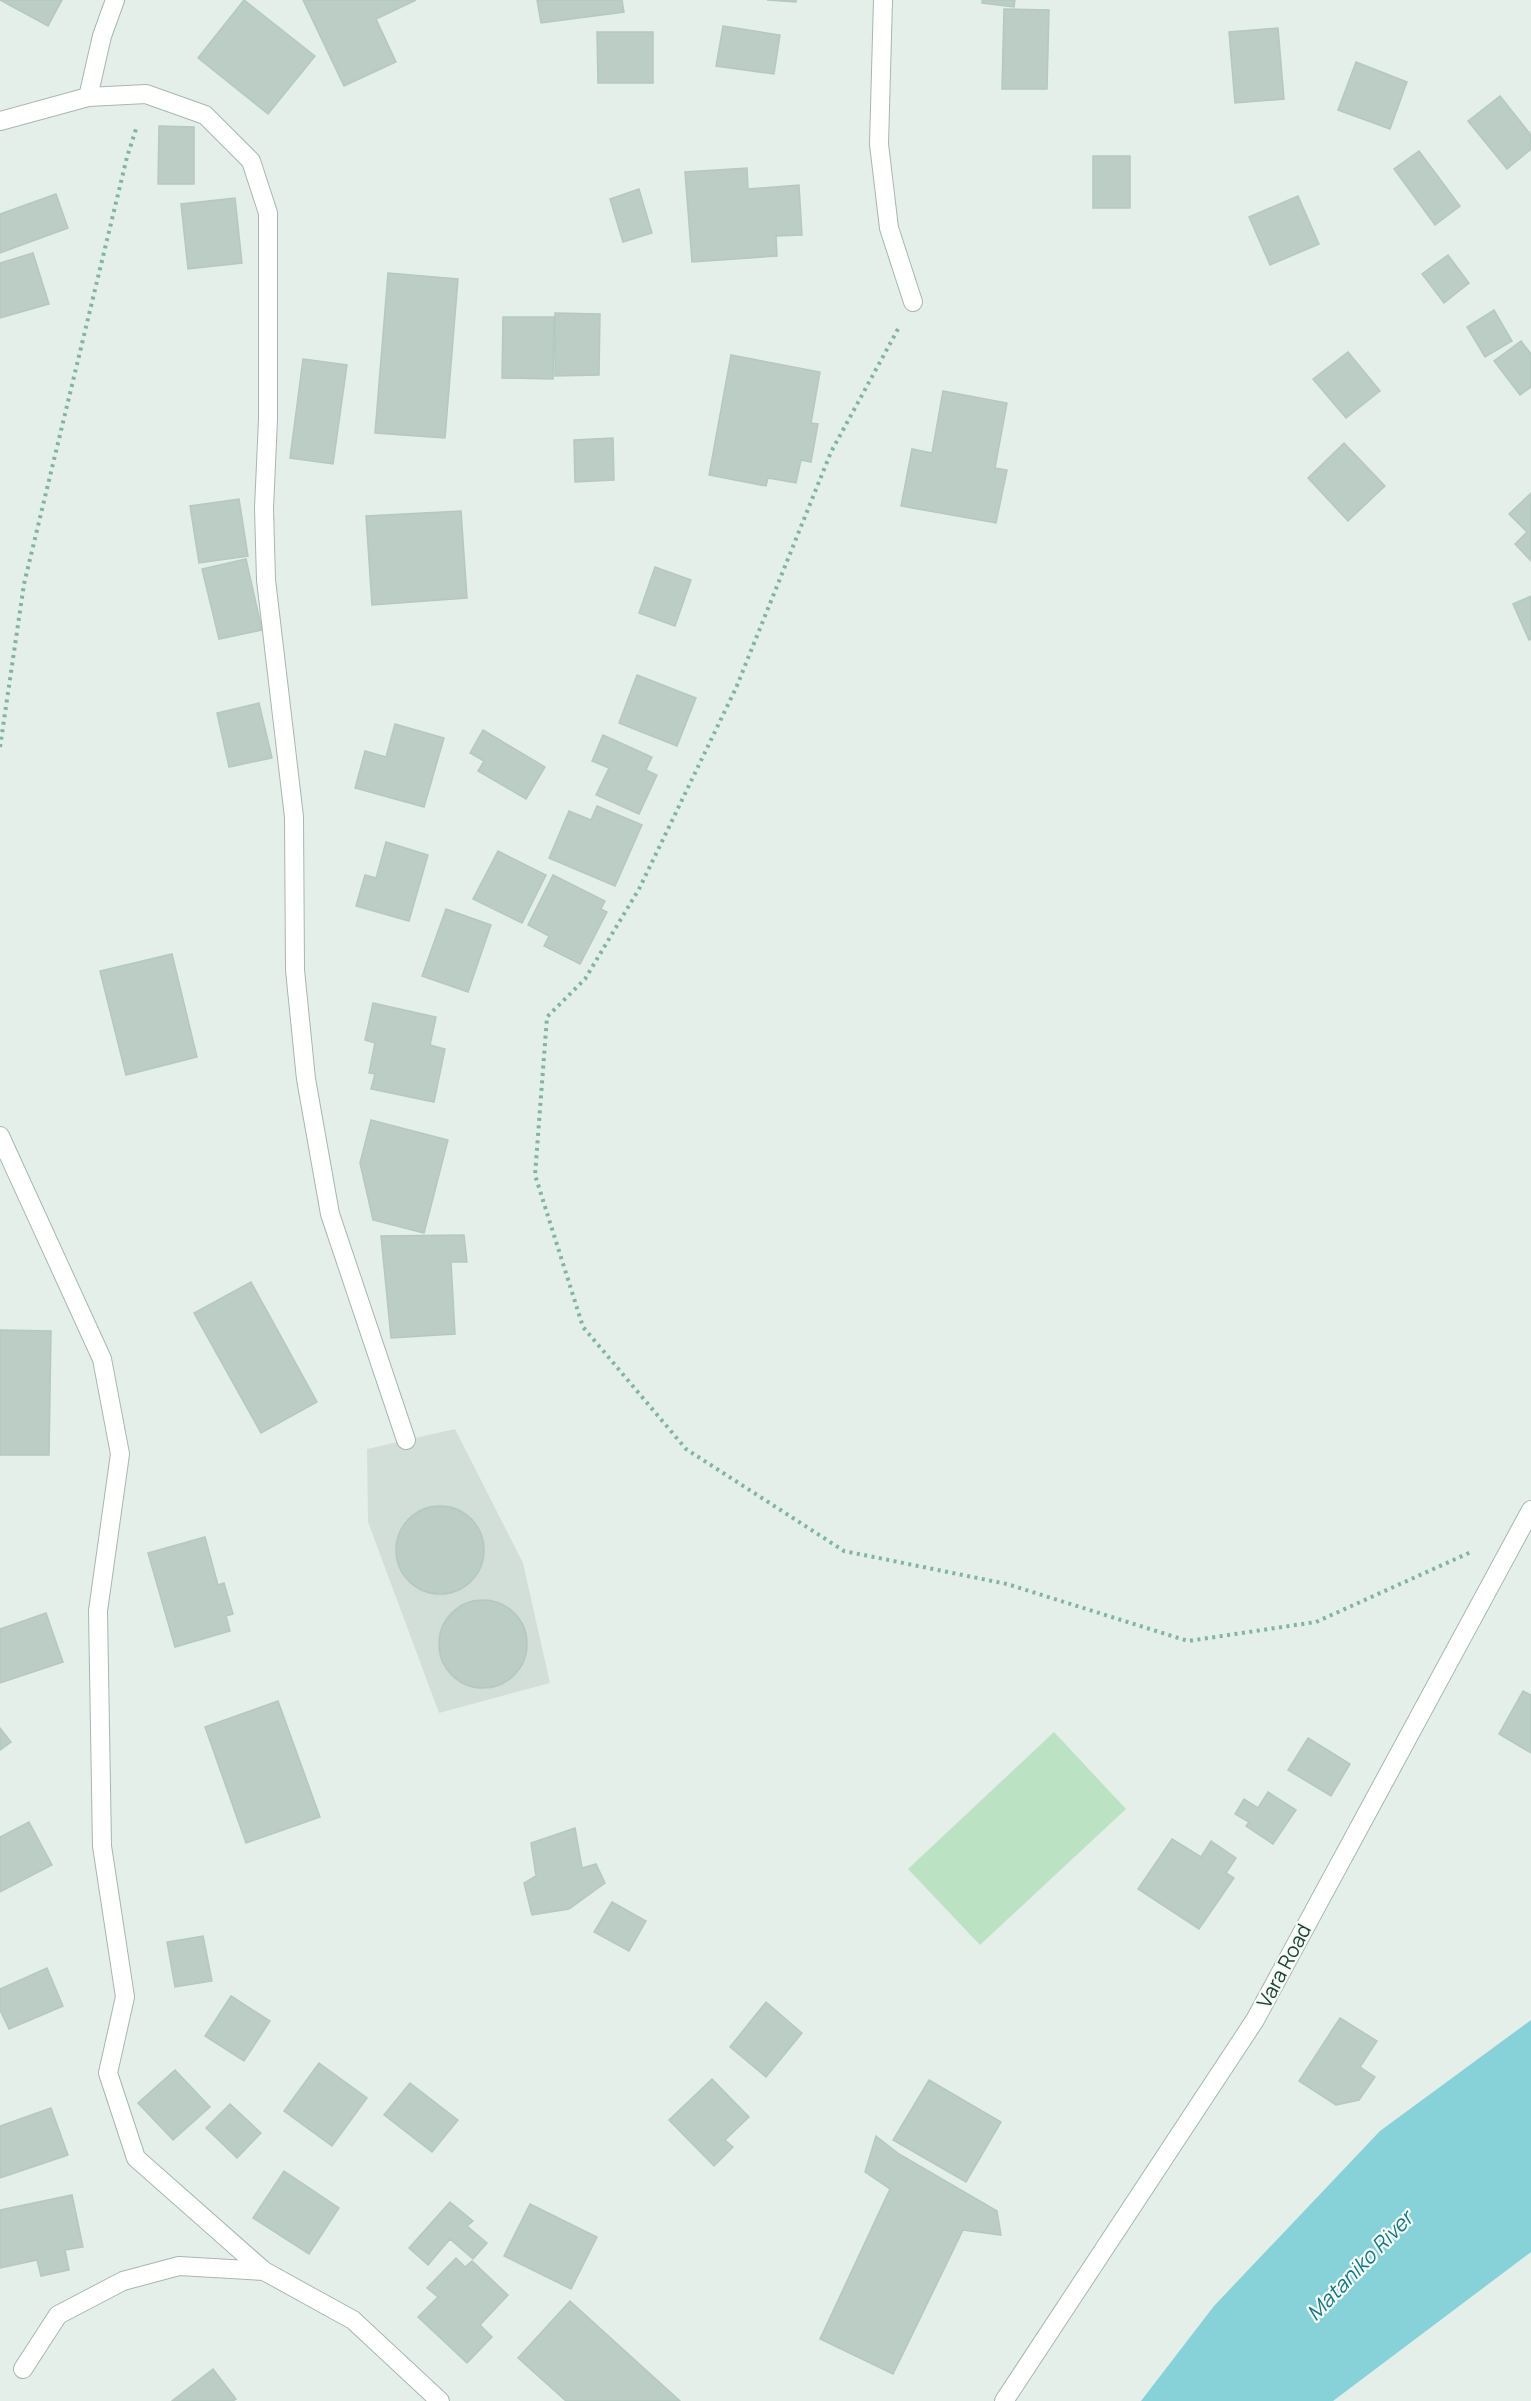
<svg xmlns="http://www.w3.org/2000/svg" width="1531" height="2401" font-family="Manrope,sans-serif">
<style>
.built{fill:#d2dfd8}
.green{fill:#bbe2c3}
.water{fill:#87d1d8}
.building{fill:#bbcdc5;stroke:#b5c9c0;stroke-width:1.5}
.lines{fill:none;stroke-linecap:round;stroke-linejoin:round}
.minor-casing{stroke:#a6b8b0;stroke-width:20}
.path{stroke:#81b5a1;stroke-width:4;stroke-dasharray:3 4.5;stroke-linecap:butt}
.minor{stroke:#fff;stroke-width:18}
.labels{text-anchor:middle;stroke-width:4.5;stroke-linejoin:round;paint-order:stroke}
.street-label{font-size:20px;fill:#214237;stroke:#f5faf7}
.water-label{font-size:21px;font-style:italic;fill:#147985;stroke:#f5faf7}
</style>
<rect width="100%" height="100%" fill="#e4efe9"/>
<path class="built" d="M455 1429 523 1563 550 1683 439 1713 368 1522 367 1449Z"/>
<path class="green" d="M1054 1732 1126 1809 980 1945 908 1869Z"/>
<path class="water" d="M1531 2020V2252L1333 2401H1141L1214 2306 1380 2131Z"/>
<path class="building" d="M0 0H62L48 26Z
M244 0 315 56 268 114 198 58Z
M303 0H416L376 19 396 62 344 86Z
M537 0H622L624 12 541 23Z
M767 0H796V2Z
M982 0H1015L1014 7 982 3Z
M1004 9 1049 10 1047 89H1002Z
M723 26 780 35 774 74 716 66Z
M1278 28 1284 99 1235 103 1229 32Z
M597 32H653V83H598Z
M1356 62 1407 82 1390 129 1338 110Z
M1500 96 1531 135V149L1507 169 1468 121Z
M159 126 194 127V184H158Z
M1419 151 1460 206 1435 225 1394 169Z
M1093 156H1130V208H1093Z
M747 168 748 189 799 185 802 235 776 236 777 256 692 262 685 172Z
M639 189 652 233 623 242 610 199Z
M56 194 68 228 0 253V214Z
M1298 196 1319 244 1270 265 1249 217Z
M235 198 242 263 188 269 181 204Z
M33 253 49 304 0 318V263Z
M1448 255 1469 283 1444 303 1422 274Z
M388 273 458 279 445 438 375 433Z
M1494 310 1512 341 1485 357 1467 327Z
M555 313 600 314 599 375 555 376Z
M503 317H554L553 379 502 378Z
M1521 341 1531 354V387L1520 395 1494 361Z
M1348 352 1380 391 1346 418 1313 379Z
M731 355 820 372 811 423 818 424 811 462 801 460 796 483 768 478 766 486 709 475Z
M303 359 347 365 333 464 290 458Z
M943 391 1007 403 995 468 1007 470 996 523 901 506 912 449 932 453Z
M613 438 614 480 575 482 574 440Z
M1344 443 1385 486 1348 521 1308 478Z
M1531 493V561L1515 544 1527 532 1509 514Z
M239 499 248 556 199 563 190 506Z
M461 511 467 598 372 605 366 516Z
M246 559 262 630 219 639 202 569Z
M655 567 691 580 675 626 639 613Z
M1531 596V639L1529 640 1513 604Z
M637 675 696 698 677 746 619 723Z
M259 703 272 758 229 767 217 713Z
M395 724 444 738 424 807 355 788 365 751 386 757Z
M483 730 545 767 526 799 478 771 484 761 470 753Z
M603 735 652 757 646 770 657 775 639 814 596 795 609 768 592 761Z
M597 806 642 825 615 886 549 858 569 811 591 820Z
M386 842 428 855 409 921 356 906 365 875 376 878Z
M498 851 546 875 522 923 473 899Z
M553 875 605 901 601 909 607 912 580 964 544 946 549 936 528 925Z
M446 909 491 925 468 992 422 976Z
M172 954 197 1057 126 1075 100 971Z
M373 1003 436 1017 430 1045 445 1049 434 1102 371 1089 375 1074 369 1073 375 1043 365 1040Z
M371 1120 448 1140 424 1233 373 1220 360 1163Z
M464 1235 467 1262H451L455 1334 391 1338 381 1236Z
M251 1282 317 1402 261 1433 194 1313Z
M0 1330 51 1331 49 1455H0Z
M396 1550a44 44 0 1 1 88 0a44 44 0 1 1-88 0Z
M205 1537 218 1585 224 1583 233 1614 226 1616 230 1631 175 1647 148 1553Z
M439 1644a44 44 0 1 1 88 0a44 44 0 1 1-88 0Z
M46 1613 63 1662 0 1683V1629Z
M1523 1691 1531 1695V1753L1499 1734Z
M278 1701 320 1817 246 1843 205 1727Z
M0 1728 11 1742 0 1750Z
M1308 1738 1350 1764 1331 1796 1288 1770Z
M1268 1792 1296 1810 1273 1844 1246 1826 1249 1822 1235 1814 1244 1799 1258 1808Z
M29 1822 52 1865 0 1892V1837Z
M575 1828 582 1868 596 1864 605 1883 569 1909 532 1915 524 1883 536 1876 531 1843Z
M1172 1839 1201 1857 1211 1841 1236 1858 1226 1873 1234 1878 1199 1929 1138 1889Z
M612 1902 646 1921 629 1951 594 1932Z
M203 1936 212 1981 175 1987 167 1942Z
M47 1968 63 2006 9 2029 0 2010V1989Z
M231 1996 270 2021 244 2061 205 2036Z
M766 2002 802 2033 766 2077 730 2047Z
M1340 2018 1377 2041 1360 2067 1375 2077 1359 2100 1336 2105 1299 2081Z
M319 2063 367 2098 332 2146 284 2111Z
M175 2070 210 2107 173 2140 138 2103Z
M712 2079 749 2117 725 2140 733 2147 714 2166 669 2120Z
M929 2080 1001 2122 966 2182 893 2140Z
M410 2083 458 2120 432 2152 384 2115Z
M230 2104 261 2133 237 2158 206 2128Z
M51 2108 68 2155 0 2178V2126Z
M876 2136 899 2154 997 2211 1001 2235 963 2230 893 2374 820 2339 890 2189 865 2172Z
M284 2171 339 2208 309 2254 253 2218Z
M72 2195 83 2247 65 2250 69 2270 41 2276 37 2260 0 2268V2210Z
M450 2202 473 2221 467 2226 487 2243 473 2259 450 2239 428 2265 409 2248Z
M530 2204 597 2237 571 2289 504 2256Z
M456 2258 465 2267 472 2261 508 2295 480 2325 492 2337 467 2363 418 2317 438 2297 427 2288Z
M570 2301 680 2401H566L518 2358Z
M213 2369 236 2399 233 2401H172Z"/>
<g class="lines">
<g class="minor-casing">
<path id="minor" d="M883 0 879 144 889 228 913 302
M88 97 146 94 205 115 251 161 268 213V419L264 508 266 580 294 817 295 970 306 1079 330 1214 406 1440
M0 121 88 97 102 36 115 0
M0 1136 102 1359 120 1454 98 1611 102 1846 125 1997 108 2073 136 2158 264 2271
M23 2369 58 2315 123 2281 179 2266 264 2271 353 2320 440 2401
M1004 2401 1255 2020 1531 1510"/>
</g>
<path class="path" d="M898 329 831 452 736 688 639 889 585 979 547 1017 535 1175 583 1327 686 1449 844 1551 1007 1584 1188 1641 1316 1622 1471 1552
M0 747 24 584 127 157 137 126"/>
<use href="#minor" class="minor"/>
</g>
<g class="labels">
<g class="street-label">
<text transform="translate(1284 1966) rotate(-62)" y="7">Vara Road</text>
</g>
<g class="water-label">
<text transform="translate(1360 2266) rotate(-46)" y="7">Mataniko River</text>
</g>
</g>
</svg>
